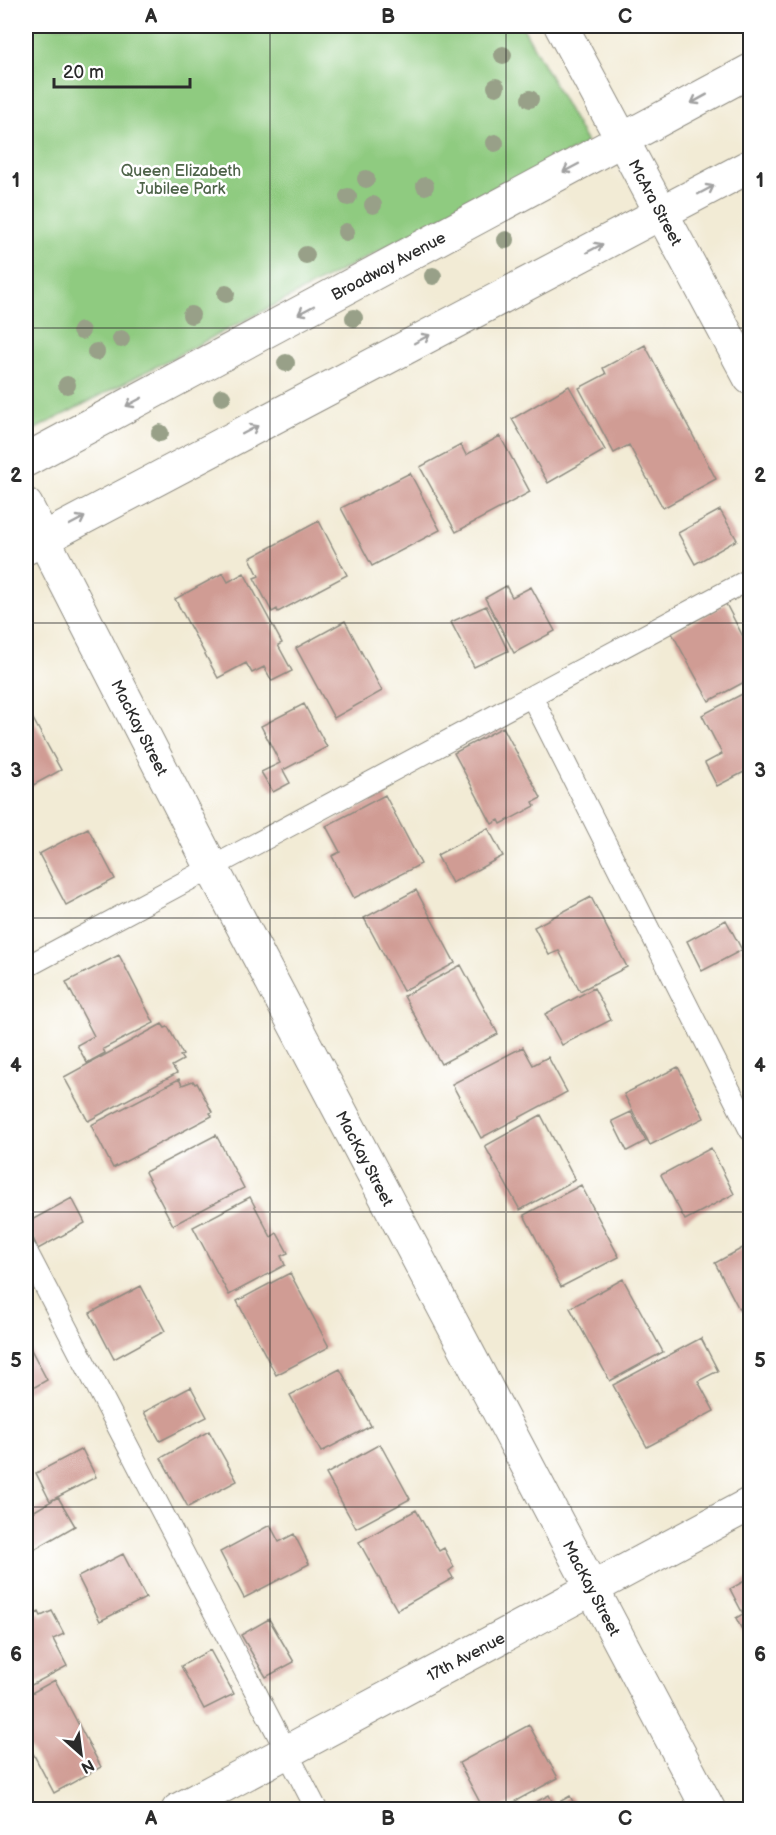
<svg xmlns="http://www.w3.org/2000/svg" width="776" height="1835" font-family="'Balsamiq Sans',sans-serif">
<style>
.green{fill:#8fcb80;stroke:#5d7b56;stroke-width:1.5}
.building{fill:#d09c94}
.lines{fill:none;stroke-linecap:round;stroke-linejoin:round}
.lane-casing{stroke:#8e8b80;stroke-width:23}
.street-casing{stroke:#8e8b80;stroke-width:35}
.secondary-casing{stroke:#8e8b80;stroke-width:35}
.lane{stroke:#fff;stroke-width:21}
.street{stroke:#fff;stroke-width:33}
.secondary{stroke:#fff;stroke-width:33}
.tree{fill:#98a088}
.oneway{stroke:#a0a0a0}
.grid{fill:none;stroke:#2b2b2b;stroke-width:1.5;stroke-opacity:0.55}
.labels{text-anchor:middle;stroke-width:5;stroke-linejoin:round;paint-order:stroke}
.park-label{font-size:16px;fill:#4e6349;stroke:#fff}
.street-label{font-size:16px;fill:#2b2b2b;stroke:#fff}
.neatline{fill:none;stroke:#2b2b2b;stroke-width:2}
.grid-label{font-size:20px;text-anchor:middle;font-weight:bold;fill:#2b2b2b}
</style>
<rect width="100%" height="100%" fill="#fff"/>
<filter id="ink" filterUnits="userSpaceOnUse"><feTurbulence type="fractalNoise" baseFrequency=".0167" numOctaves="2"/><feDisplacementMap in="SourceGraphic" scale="12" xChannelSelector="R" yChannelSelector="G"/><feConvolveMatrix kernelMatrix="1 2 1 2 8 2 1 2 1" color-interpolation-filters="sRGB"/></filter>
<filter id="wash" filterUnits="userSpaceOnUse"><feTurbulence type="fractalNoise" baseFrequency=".008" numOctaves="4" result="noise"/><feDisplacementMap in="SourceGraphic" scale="24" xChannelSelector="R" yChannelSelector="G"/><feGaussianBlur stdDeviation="1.35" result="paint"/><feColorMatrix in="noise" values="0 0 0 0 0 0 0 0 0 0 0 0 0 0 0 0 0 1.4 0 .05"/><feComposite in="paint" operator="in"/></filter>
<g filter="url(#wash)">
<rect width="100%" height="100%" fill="#f2ebd5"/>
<path class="green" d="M26 26H522L587 143 26 434Z"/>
<g id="blocks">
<path class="building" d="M645 345 716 479 663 508 629 445 614 453 579 388 606 374 603 368Z
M569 386 605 450 548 483 512 419Z
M500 436 530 492 456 532 420 467 461 445 466 455Z
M410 473 440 530 372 566 341 508Z
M720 510 737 540 695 564 678 533Z
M319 521 347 575 278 612 277 609 272 612 254 578 259 576 250 558Z
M223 573 228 582 244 573 282 643 278 645 292 671 272 681 264 667 252 673 246 663 218 678 175 599Z
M506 586 512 597 531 587 555 631 514 653 485 598Z
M726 604 750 650V679L709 701 672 633Z
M486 606 508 651 474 667 451 622Z
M345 621 382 691 334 718 296 648Z
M750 690V769L717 786 705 763 722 754 702 715Z
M304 704 327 747 283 770 290 783 273 792 261 772 280 763 261 726Z
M27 708 61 770 26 789V709Z
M503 727 541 798 533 802 535 806 501 824 499 820 492 824 454 753Z
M385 795 421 864 354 898 332 856 340 852 326 826Z
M88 828 115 879 66 905 39 854Z
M488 828 503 856 452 883 437 855Z
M416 890 455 963 403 991 364 918Z
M591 897 627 967 580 991 559 951 549 955 534 927Z
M726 920 742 950 702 971 687 941Z
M119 955 154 1023 103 1049 105 1053 87 1063 77 1045 94 1036 66 982Z
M461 965 498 1034 441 1064 404 996Z
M594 988 611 1020 562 1045 545 1014Z
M162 1024 165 1028 168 1027 183 1055 180 1056 183 1060 172 1066 177 1073 88 1121 64 1077Z
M523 1047 533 1065 548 1057 567 1092 481 1138 452 1084Z
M678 1067 704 1118 650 1145 624 1094Z
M179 1079 182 1085 193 1081 195 1084 197 1083 212 1112 210 1113 212 1116 113 1168 91 1125Z
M631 1112 646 1141 627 1151 612 1121Z
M541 1115 575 1180 520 1210 485 1146Z
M216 1135 244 1188 173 1225 145 1172Z
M711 1148 734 1194 685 1220 661 1175Z
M581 1185 619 1257 561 1287 524 1215Z
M250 1197 271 1237 277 1233 288 1253 281 1256 285 1265 229 1295 193 1227Z
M72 1198 85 1223 38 1249 26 1223Z
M750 1244V1306L740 1311 715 1263Z
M290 1273 329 1347 276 1375 237 1301Z
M623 1279 663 1352 610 1381 570 1308Z
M141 1286 165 1331 114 1359 90 1313Z
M701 1338 718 1371 698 1381 714 1411 647 1447 613 1385Z
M26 1340 47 1380 26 1392Z
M340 1369 371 1426 321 1452 290 1395Z
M191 1387 207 1417 160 1441 144 1412Z
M209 1431 237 1481 188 1507 161 1458Z
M380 1444 410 1499 356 1528 326 1474Z
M82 1449 96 1477 50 1501 36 1473Z
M58 1497 75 1526 35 1549 26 1531V1516Z
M416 1510 439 1551 444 1548 454 1567 449 1571 453 1578 397 1610 359 1542Z
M270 1525 279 1542 294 1534 309 1564 244 1598 220 1552Z
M123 1554 146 1598 100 1621 78 1577Z
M750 1578V1645L736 1618 743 1614 730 1589Z
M52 1611 64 1634 53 1639 67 1666 26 1688V1619L39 1612 41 1616Z
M269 1619 294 1662 266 1677 241 1635Z
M210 1650 234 1694 204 1709 181 1666Z
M55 1680 101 1767 54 1793 26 1740V1696Z
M529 1725 558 1778 499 1810H484L459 1763Z
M549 1795 554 1805 570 1796 577 1810H521Z"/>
</g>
</g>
<g filter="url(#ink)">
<use href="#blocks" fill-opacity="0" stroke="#8e8b80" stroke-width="1.5"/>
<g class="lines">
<g class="lane-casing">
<path id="lane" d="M532 697 750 1130
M26 967 750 579
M26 1250 317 1810"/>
</g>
<g class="street-casing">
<g id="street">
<path id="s1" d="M561 26 750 378"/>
<path id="s2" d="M26 505 212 868 709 1810"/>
<path id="s3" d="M178 1810 750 1504"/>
</g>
</g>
<g class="secondary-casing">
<g id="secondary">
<path id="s4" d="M26 460 750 71"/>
<path d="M26 548 750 166"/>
</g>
</g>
<use href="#lane" class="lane"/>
<use href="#street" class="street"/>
<use href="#secondary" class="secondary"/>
</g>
<g class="tree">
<circle cx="503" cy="55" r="9"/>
<circle cx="496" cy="87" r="9"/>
<circle cx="530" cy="99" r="9"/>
<circle cx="495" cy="143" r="9"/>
<circle cx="366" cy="179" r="9"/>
<circle cx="425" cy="186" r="9"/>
<circle cx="348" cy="197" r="9"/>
<circle cx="373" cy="205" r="9"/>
<circle cx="346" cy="232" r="9"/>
<circle cx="506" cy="240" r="9"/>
<circle cx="306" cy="255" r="9"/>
<circle cx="433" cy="276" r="9"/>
<circle cx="226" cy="294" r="9"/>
<circle cx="191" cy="315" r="9"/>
<circle cx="354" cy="318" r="9"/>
<circle cx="81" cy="331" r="9"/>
<circle cx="121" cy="339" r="9"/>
<circle cx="96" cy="352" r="9"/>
<circle cx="286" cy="363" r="9"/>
<circle cx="67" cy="385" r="9"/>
<circle cx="222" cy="397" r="9"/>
<circle cx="160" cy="433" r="9"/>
</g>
<defs><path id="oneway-shaft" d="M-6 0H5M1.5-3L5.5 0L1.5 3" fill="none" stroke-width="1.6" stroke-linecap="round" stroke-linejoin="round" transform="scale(1.5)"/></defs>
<g class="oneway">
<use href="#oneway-shaft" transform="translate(699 99) rotate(151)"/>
<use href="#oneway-shaft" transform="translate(571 168) rotate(152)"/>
<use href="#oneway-shaft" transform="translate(706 190) rotate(-28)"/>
<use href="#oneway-shaft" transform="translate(595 248) rotate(-28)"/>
<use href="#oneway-shaft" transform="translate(306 310) rotate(152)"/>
<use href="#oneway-shaft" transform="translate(422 339) rotate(-28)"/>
<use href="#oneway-shaft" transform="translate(134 402) rotate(152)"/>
<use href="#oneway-shaft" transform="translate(250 430) rotate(-28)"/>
<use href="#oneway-shaft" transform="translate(77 521) rotate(-28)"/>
</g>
</g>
<path class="grid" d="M270 26V1810M506 26V1810M26 328H750M26 623H750M26 918H750M26 1212H750M26 1507H750"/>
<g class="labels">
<g class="park-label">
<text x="181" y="176">Queen Elizabeth<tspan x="181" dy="18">Jubilee Park</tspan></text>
</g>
<g class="street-label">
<text dy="6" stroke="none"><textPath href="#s1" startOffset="200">McAra Street</textPath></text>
<text dy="6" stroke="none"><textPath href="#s4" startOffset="411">Broadway Avenue</textPath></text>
<text dy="6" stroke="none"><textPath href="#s2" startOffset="250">MacKay Street</textPath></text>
<text dy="6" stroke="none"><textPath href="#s2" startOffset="736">MacKay Street</textPath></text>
<text dy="6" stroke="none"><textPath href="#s2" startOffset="1222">MacKay Street</textPath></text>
<text dy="6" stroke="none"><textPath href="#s3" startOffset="326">17th Avenue</textPath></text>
</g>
</g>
<rect width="776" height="1835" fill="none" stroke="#fff" stroke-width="66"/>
<g transform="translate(81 1754) rotate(152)" stroke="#ffffff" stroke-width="4.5" paint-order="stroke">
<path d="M0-4.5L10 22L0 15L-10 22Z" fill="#2b2b2b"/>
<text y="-9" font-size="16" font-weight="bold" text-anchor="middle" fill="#2b2b2b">N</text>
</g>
<path d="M54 78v9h136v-9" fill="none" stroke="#2b2b2b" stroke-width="3"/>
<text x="63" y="78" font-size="18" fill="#2b2b2b" stroke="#ffffff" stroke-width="4.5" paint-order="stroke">20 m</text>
<rect x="33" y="33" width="710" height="1769" class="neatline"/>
<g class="grid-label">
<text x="151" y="23">A</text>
<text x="388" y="23">B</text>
<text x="625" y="23">C</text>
<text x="16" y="187">1</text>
<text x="760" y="187">1</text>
<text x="16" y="482">2</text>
<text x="760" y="482">2</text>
<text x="16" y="777">3</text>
<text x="760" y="777">3</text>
<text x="16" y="1072">4</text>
<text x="760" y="1072">4</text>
<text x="16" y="1367">5</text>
<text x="760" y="1367">5</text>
<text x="16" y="1661">6</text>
<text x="760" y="1661">6</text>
<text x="151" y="1825">A</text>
<text x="388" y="1825">B</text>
<text x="625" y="1825">C</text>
</g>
</svg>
